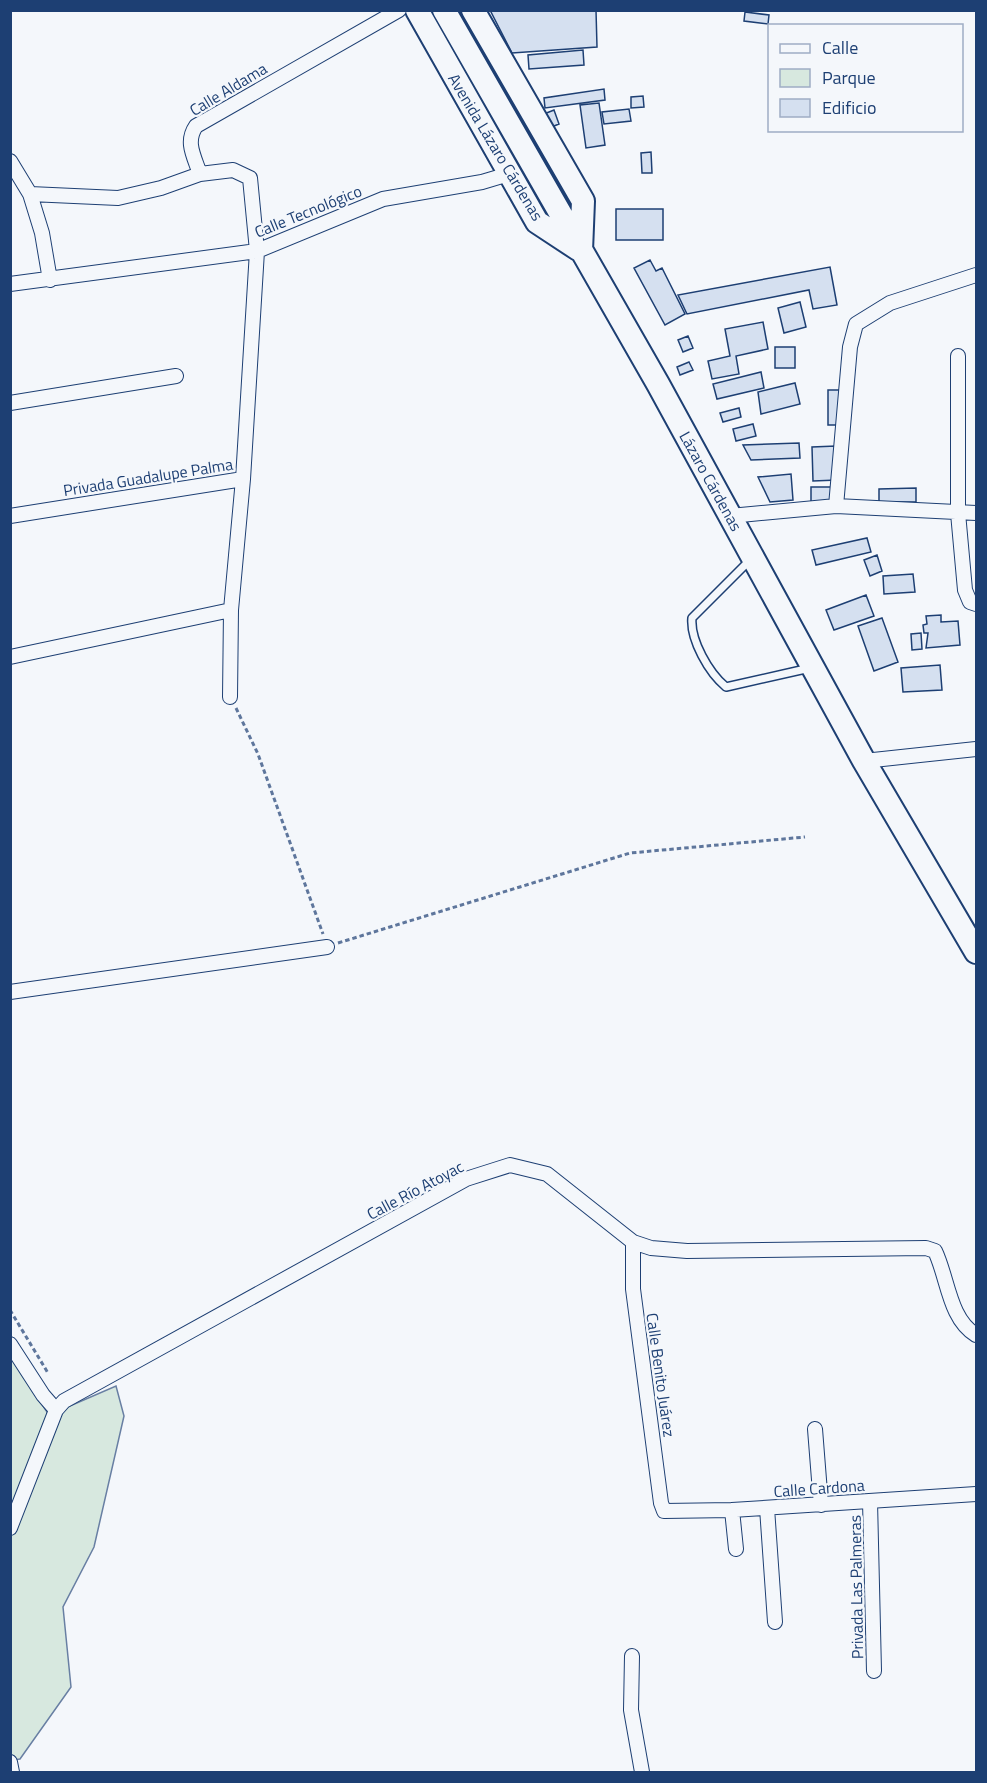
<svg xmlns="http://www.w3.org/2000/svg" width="987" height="1783" font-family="'Titillium Web',sans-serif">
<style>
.green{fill:#d7e8df;stroke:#687fa3;stroke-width:1.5}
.building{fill:#d5e0f0;stroke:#1d3f73;stroke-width:1.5}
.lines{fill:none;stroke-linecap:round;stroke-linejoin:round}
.service-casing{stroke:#1d3f73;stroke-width:10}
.minor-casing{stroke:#1d3f73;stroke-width:16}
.primary-casing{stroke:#1d3f73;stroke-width:26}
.path{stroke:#5e769c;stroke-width:3;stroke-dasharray:4.5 3;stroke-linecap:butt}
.service{stroke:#f4f7fb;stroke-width:7}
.minor{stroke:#f4f7fb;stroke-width:14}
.primary{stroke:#f4f7fb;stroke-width:22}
.labels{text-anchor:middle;stroke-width:4.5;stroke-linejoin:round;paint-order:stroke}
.street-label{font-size:16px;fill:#1d3f73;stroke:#f4f7fb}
</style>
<rect width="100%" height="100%" fill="#f4f7fb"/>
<path class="green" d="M10 1356 49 1415 116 1386 124 1416 94 1547 63 1607 71 1687 20 1759 11 1760Z"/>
<path class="building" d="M490 10H596L597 47 512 53Z
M745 12 769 15 768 24 744 21Z
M583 50 584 65 529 69 528 55Z
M604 89 605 100 545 108 544 98Z
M643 96 644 107 631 108V97Z
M599 103 605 145 586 148 580 105Z
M629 109 631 121 604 124 602 112Z
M554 110 559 124 549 128 544 114Z
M651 152 652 173H642L641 153Z
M616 209H663V240H616Z
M650 260 656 271 662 268 685 314 665 325 634 268Z
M830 267 837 305 813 309 809 290 687 314 678 295Z
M800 302 806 327 784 333 778 308Z
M763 322 768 349 736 356 739 374 712 379 708 361 730 356 725 329Z
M688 336 693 348 683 352 678 340Z
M775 347H795V368H775Z
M689 362 693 370 680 375 677 367Z
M761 372 764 388 717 399 713 384Z
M795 383 800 404 761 414 758 392Z
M828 390H842V425H828Z
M739 408 741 417 723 422 720 413Z
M753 424 756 436 736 441 733 429Z
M799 443 800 458 751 460 743 445Z
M836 446 837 480 813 481 812 447Z
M791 474 793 500 770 502 758 477Z
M811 487H835L836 503H811Z
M916 488V502H879V489Z
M867 538 871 552 816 565 812 550Z
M877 555 882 571 870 576 864 560Z
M913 574 915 592 884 594 883 576Z
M866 595 874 616 834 630 826 610Z
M941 615V622L958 621 960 645 926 648 928 633H924L923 625 927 624 926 616Z
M882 618 898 662 874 671 858 626Z
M921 633 922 649 912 650 911 634Z
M940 665 942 690 903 692 901 668Z"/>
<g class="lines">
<g class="service-casing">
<path id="service" d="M749 561 692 618C690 640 709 673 726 687L810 668"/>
</g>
<g class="minor-casing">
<path id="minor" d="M10 161 30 194 42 233 50 280
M200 174C194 156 185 142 196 126L399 10
M30 194 118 198 161 188 200 174 233 170 250 178 257 251 243 479 231 610 230 697
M10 284 257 251 383 199 482 182 509 174
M958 356V513L965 590 970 602 976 604
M10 403 176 376
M836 506 850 347 856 324 890 303 976 275
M10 516 243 479
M730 516 836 506 976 513
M10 657 231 610
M864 761 976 749
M10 992 327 947
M633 1242V1289L661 1503 664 1511 732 1510 976 1494
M10 1344 43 1395 56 1410
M815 1429 821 1505
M870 1501 874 1671
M767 1508 775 1622
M732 1510 736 1549
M10 1528 56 1410 64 1401 466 1179 510 1165 547 1174 633 1242 651 1248 687 1251 926 1248 935 1251C948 1278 949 1319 976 1335
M632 1656 631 1710 642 1772
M10 1762 12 1772"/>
</g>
<g class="primary-casing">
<path id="primary" d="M417 10 537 222 578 249
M444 10 658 384 864 761 976 952
M473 10 583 201 581 251"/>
</g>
<path class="path" d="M236 708 258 754 323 934
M338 943 630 853 805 837
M10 1310 48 1373"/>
<use href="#service" class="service"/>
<use href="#minor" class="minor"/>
<use href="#primary" class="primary"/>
</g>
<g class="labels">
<g class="street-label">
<text transform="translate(228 89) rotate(-31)" y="6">Calle Aldama</text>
<text transform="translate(496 147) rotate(59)" y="6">Avenida Lázaro Cárdenas</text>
<text transform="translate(308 211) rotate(-22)" y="6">Calle Tecnológico</text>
<text transform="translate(148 477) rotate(-9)" y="6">Privada Guadalupe Palma</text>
<text transform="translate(711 481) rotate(61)" y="6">Lázaro Cárdenas</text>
<text transform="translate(415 1190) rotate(-28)" y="6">Calle Río Atoyac</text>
<text transform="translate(661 1375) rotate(82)" y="6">Calle Benito Juárez</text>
<text transform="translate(819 1488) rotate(-4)" y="6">Calle Cardona</text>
<text transform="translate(856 1587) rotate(-91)" y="6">Privada Las Palmeras</text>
</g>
</g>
<rect width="987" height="1783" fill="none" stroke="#1d3f73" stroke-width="24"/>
<rect x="768" y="24" width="195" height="108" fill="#f4f7fb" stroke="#9eadc5" stroke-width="1.5"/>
<rect x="780" y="44" width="30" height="9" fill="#f4f7fb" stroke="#9eadc5" stroke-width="1.5"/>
<text x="822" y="54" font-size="18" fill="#1d3f73">Calle</text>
<rect x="780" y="69" width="30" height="18" fill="#d7e8df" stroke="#9eadc5" stroke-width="1.5"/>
<text x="822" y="84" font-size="18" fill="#1d3f73">Parque</text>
<rect x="780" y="99" width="30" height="18" fill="#d5e0f0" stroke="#9eadc5" stroke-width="1.5"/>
<text x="822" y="114" font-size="18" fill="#1d3f73">Edificio</text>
</svg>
